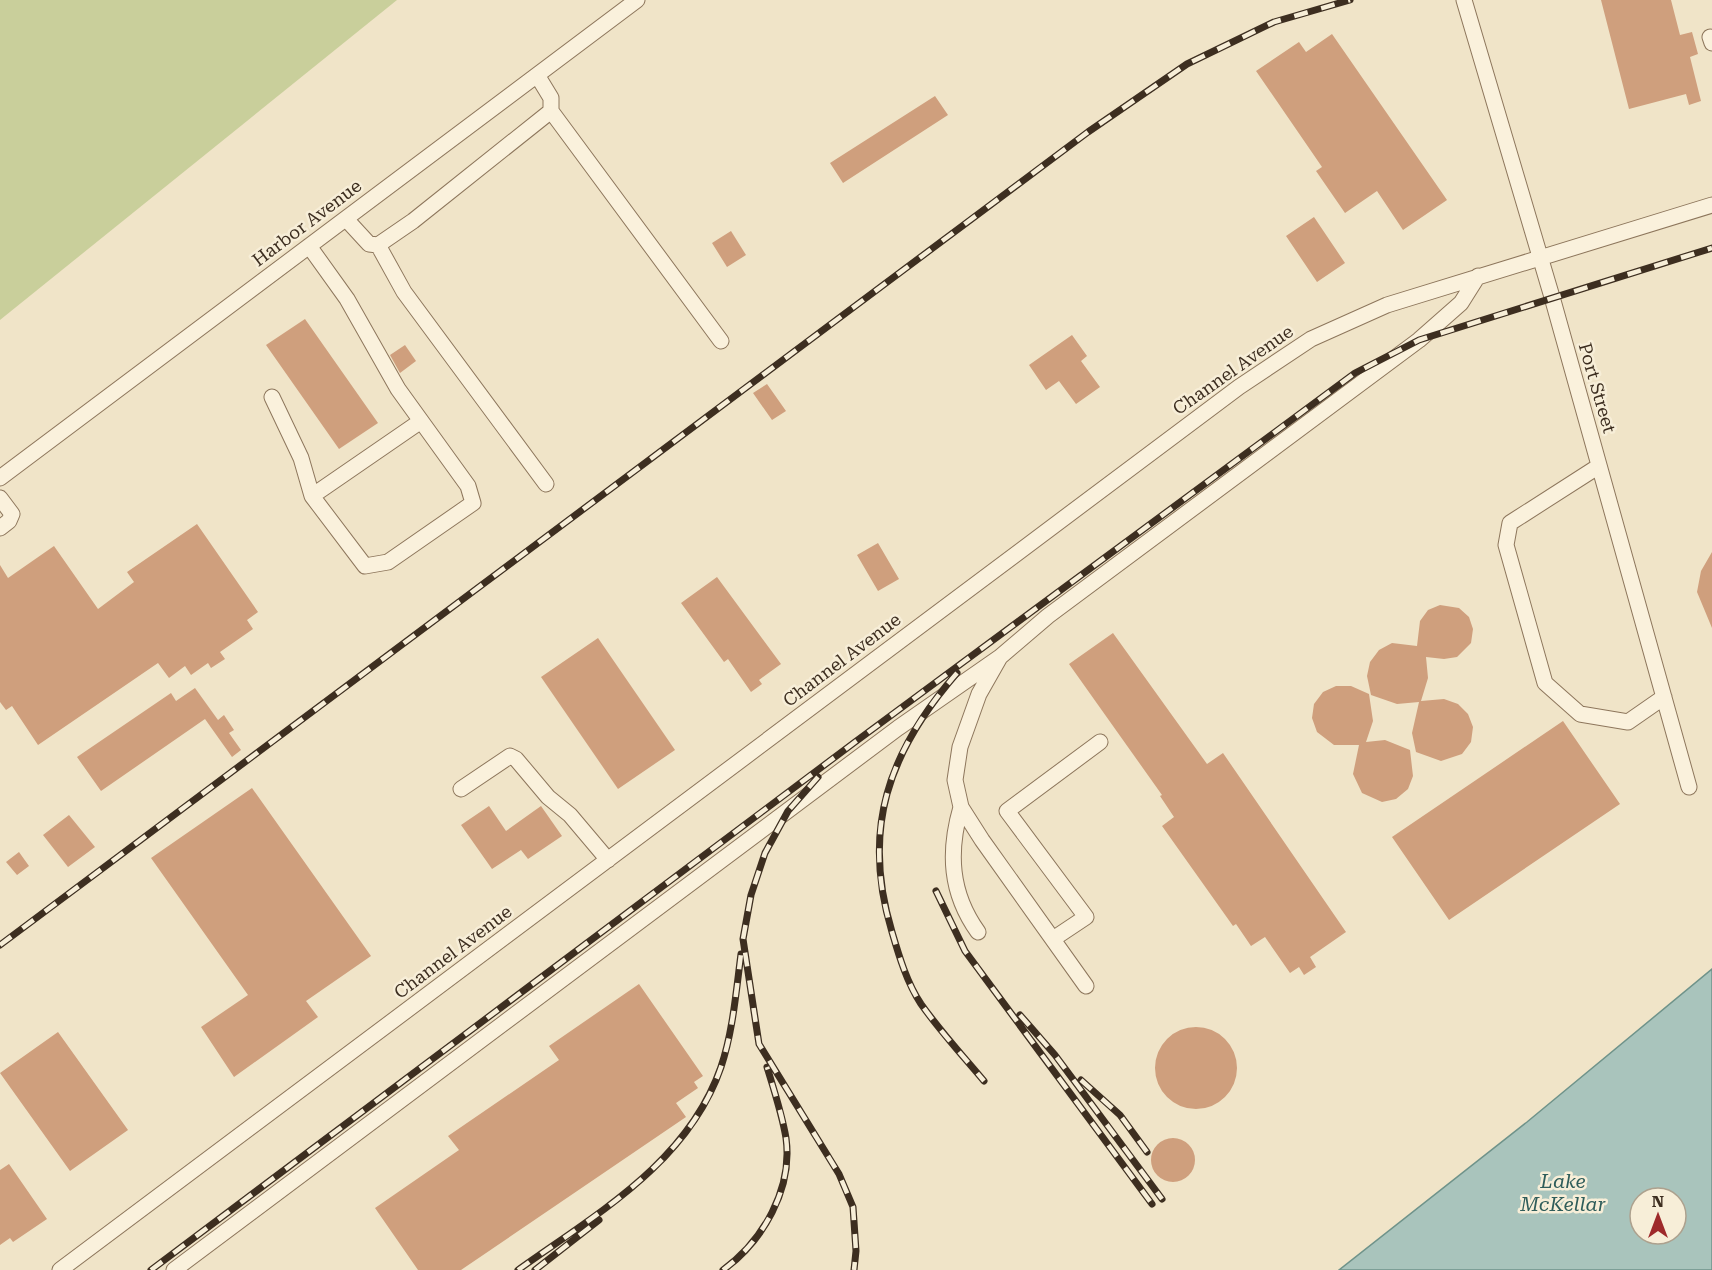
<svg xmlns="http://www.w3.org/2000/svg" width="1712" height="1270" font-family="'Roboto Serif',serif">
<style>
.green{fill:#c9cf9b}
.water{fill:#a9c4bc;stroke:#6f938a;stroke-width:1.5;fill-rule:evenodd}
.building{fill:#cf9f7d}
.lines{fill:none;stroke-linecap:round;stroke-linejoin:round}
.minor-casing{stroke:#8d765c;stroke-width:17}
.minor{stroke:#faf1dc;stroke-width:15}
.rail-casing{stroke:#3d2e20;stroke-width:7}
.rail{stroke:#f7eed8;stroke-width:4.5;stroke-dasharray:14;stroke-linecap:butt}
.labels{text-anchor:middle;stroke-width:5;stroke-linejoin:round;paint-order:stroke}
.street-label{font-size:18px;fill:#3d2e20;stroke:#f7eed8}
.water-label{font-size:20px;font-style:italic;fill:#2f5d5a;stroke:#f7eed8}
</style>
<rect width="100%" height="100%" fill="#f0e4c8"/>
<path class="green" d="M0 0H397L0 320Z"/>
<path class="water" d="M1712 969V1270H1339L1527 1122ZM1640 1198H1676V1234H1640Z"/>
<path class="building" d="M1601 0H1671L1680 35 1692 32 1698 54 1690 57 1701 101 1689 105 1686 94 1629 109Z
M1332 34 1447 200 1403 230 1377 191 1345 213 1316 171 1322 167 1256 71 1299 42 1306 52Z
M935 96 948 115 843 183 830 163Z
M1314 217 1345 263 1317 282 1286 236Z
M731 231 746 255 727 267 712 243Z
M305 319 378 423 339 449 266 345Z
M1072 335 1087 356 1081 361 1100 387 1076 404 1059 381 1046 390 1029 365Z
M405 345 416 361 400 373 390 355Z
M767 384 786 411 772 420 753 393Z
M197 524 258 612 247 620 253 629 220 652 225 659 211 668 208 663 191 675 185 666 169 678 158 663 38 745 12 706 6 710 0 702V565L8 578 54 546 98 609 134 582 127 572Z
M878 543 899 579 878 591 857 555Z
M1712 552V628L1697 592 1701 571Z
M717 577 781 664 759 680 762 684 751 692 728 659 724 662 681 603Z
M1440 605 1459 608 1469 617 1473 629 1471 643 1457 657 1444 659 1426 657 1428 678 1421 701 1444 699 1458 704 1468 714 1473 727 1471 742 1462 754 1441 761 1416 752 1412 733 1419 702 1397 704 1371 695 1367 676 1370 662 1379 650 1392 643 1417 646 1420 621 1428 610Z
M1113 633 1207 764 1223 753 1346 932 1310 957 1316 967 1304 975 1299 967 1290 973 1265 937 1251 946 1236 924 1233 926 1162 826 1174 817 1160 796 1162 795 1069 664Z
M598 638 675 750 618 789 541 677Z
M1336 686H1351L1369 694 1373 721 1366 742 1385 740 1410 750 1413 776 1408 789 1396 799 1382 802 1362 793 1353 774 1359 745H1334L1317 732 1312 718 1314 704 1323 692Z
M195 688 218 720 224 715 234 730 229 733 241 750 232 757 205 719 101 791 77 757 171 693 176 701Z
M1563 721 1620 804 1449 920 1392 837Z
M252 788 371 956 306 1001 318 1017 234 1077 201 1027 248 995 151 858Z
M489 806 506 831 541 806 562 836 528 859 521 850 492 869 461 825Z
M69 815 95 847 68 867 43 835Z
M19 852 29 866 17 875 6 862Z
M639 984 703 1076 694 1082 698 1088 676 1103 686 1117 461 1270H418L375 1208 459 1150 448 1136 559 1060 549 1046Z
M1155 1068a41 41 0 1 1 82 0a41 41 0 1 1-82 0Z
M58 1032 128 1130 70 1171 0 1073Z
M1151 1160a22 22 0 1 1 44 0a22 22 0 1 1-44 0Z
M9 1164 47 1219 13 1242 10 1238 0 1245V1170Z"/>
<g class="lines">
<g class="minor-casing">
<path id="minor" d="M1464 0 1552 297 1689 787
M1710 37 1712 43
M551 111 721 341
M346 219 369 244 378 245 413 221 551 111V98L537 75
M378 245 404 292 546 484
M272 397 301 458 312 496 365 566 388 562 473 503 468 486 398 389 347 299 309 246
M1599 466 1510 523 1506 545 1545 683 1580 714 1628 722 1664 697
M0 478 637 0
M312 496 421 421
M0 498 12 514 9 521 0 528
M461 789 510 756 516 759 548 797 570 815 608 860
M961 807C948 852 950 893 978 932
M1053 939 1086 917 1007 811 1100 742
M1086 986 982 840 961 807 955 780 960 747 979 694 1000 657 1048 616 1419 340 1461 303 1478 276
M60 1270 1239 387 1311 339 1387 305 1712 205
M174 1270 898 728 1000 657"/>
</g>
<use href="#minor" class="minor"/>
<g class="rail-casing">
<path id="rail" d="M957 673C888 752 861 830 892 932 899 956 907 983 921 1004 940 1031 963 1056 984 1081
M818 777 788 811 765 853 751 895 743 939 759 1044 839 1174 853 1207 856 1251 854 1270
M936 891 965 951 1152 1204
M0 945 1088 132 1187 64 1274 22 1350 0
M1020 1015 1055 1055 1162 1199
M1081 1080 1120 1115 1147 1152
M151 1270 855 742 1355 373 1419 340 1712 248
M518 1270C596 1214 688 1163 721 1067 733 1031 736 992 741 954
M535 1270 599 1220
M723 1270C763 1241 793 1189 786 1138 782 1114 774 1090 767 1067"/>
</g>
<use href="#rail" class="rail"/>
</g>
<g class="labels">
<g class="street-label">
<text transform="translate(307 223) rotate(-37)" y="6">Harbor Avenue</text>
<text transform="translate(1233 370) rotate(-35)" y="6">Channel Avenue</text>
<text transform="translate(1597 388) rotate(74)" y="6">Port Street</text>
<text transform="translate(842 660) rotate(-37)" y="6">Channel Avenue</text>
<text transform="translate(453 952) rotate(-37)" y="6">Channel Avenue</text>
</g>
<g class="water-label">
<text x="1563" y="1188">Lake<tspan x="1563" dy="23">McKellar</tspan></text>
</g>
</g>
<g transform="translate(1658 1216)"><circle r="28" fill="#f7eed8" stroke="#ada18e" stroke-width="1.5"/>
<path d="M0-4.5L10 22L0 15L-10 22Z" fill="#9e2a2b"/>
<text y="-9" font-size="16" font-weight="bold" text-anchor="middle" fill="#3d2e20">N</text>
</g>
</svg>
